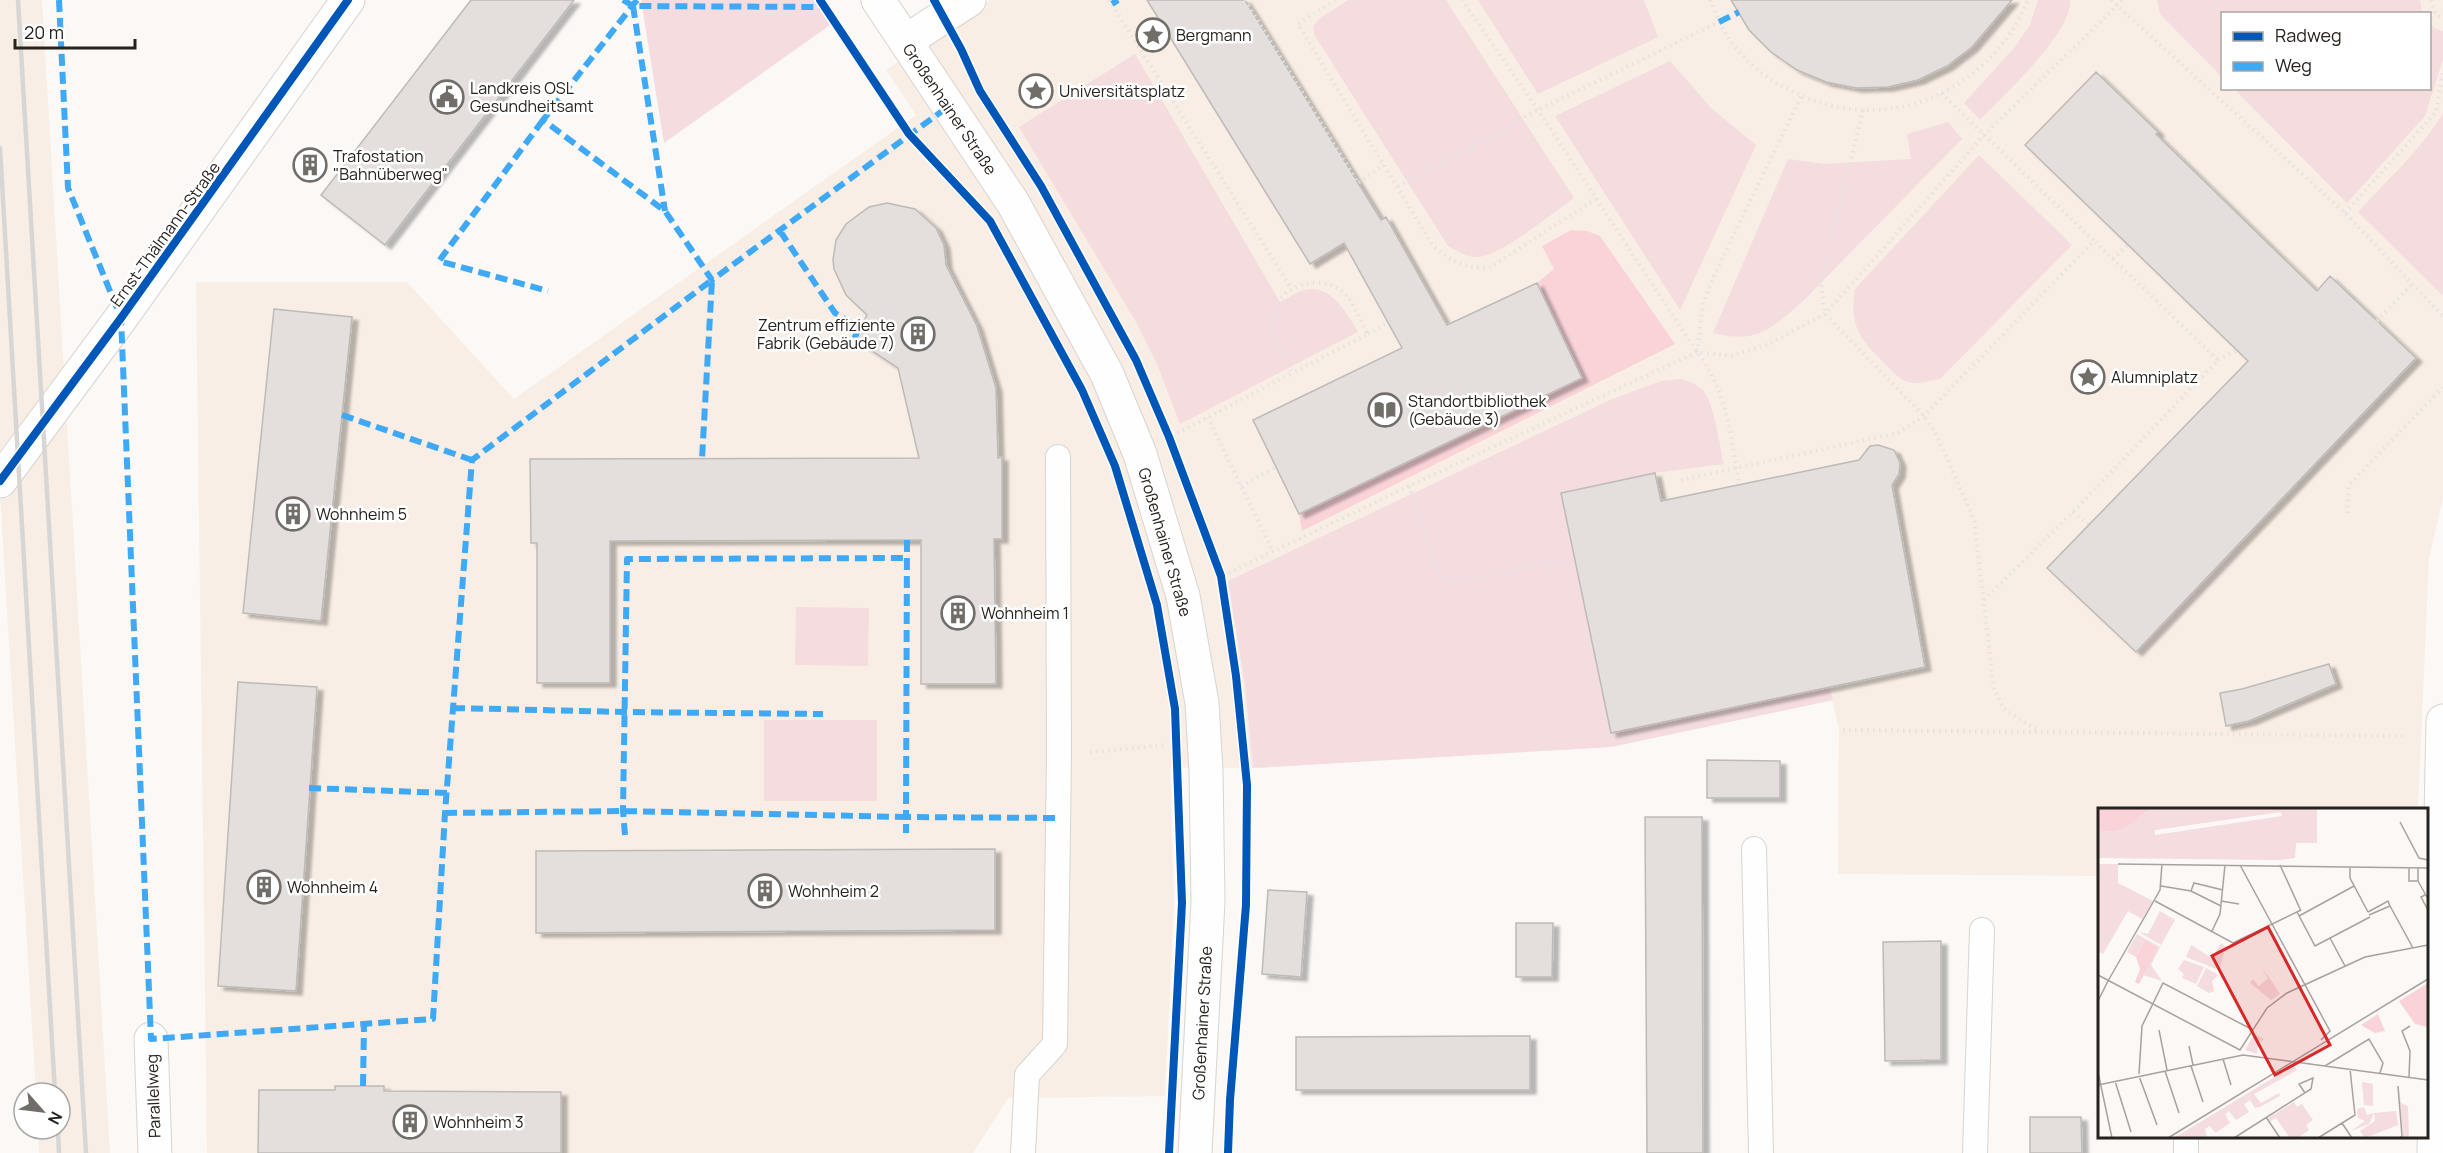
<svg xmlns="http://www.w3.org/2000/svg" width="2443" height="1153" font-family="Manrope,sans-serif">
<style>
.built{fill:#f8eee5;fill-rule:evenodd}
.green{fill:#f4dcdf}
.forest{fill:#f9d3d8}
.building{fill:#e4dfdc;stroke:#bebab7;stroke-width:1.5;filter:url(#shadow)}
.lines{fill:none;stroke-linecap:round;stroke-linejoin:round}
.service-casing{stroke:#d8d4d0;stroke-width:26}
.minor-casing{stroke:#d8d4d0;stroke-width:35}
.secondary-casing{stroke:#d8d4d0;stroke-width:35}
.path{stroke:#e4e3e1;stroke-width:4;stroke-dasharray:1.5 4.5;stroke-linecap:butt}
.service{stroke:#fefefe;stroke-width:24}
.minor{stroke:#fefefe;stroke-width:33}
.secondary{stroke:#fefefe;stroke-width:33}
.rail{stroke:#d7d6d5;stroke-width:4.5}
.quiet{stroke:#3fa9f5;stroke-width:6;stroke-dasharray:12 6;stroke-linecap:butt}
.cycleway-casing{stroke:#fff;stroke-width:11}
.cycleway{stroke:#0057b8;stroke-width:8}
.labels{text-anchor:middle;stroke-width:5;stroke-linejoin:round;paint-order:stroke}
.poi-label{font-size:16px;fill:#27221e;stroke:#fff;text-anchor:start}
.street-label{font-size:16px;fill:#27221e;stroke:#fff}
.inset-road{fill:none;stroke:#a6a29f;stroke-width:1.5}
.view{fill:#d62828;fill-opacity:0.15;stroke:#d62828;stroke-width:3}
.inset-edge{fill:none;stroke:#27221e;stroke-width:3}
</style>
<defs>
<filter id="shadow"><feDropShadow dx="6" dy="4" stdDeviation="1.5" flood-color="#0004"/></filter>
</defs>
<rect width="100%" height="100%" fill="#fbf8f5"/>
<path class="built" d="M0 0H42L110 1153H39L38 1129H60V1093H36L0 494Z
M990 0H2443V498L2429 558 2418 809 2100 810 2099 876 1838 874 1839 729 1832 700 1611 747 1253 768H1170L1174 901 1165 1096 1008 1098 973 1153H207L196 282H407L514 399 916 115 886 70ZM2222 14H2430V88H2222Z"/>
<path class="green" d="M641 0H813L830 25 664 143Z
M1348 0H1446L1574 198C1554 212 1500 256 1478 257 1468 258 1457 251 1448 246L1315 36 1313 26 1320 18Z
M1478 0H1644L1658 37 1538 94Z
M2038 0H2070C2073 32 2003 96 1980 120L1964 103 2014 48 2030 25Z
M2157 0H2420L2422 13 2222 14V77L2160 14Z
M2430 23 2434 28 2443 31V59L2425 116 2347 203 2234 89 2430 88Z
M1135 54 1280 302C1289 298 1300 289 1311 289 1334 289 1348 315 1358 332L1180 424 1157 364 1136 322 1019 127Z
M1670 61 1712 109 1756 145 1680 310 1555 116Z
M2443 113V296L2358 212C2387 180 2421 150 2443 113Z
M1948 122 1962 139 1803 301C1771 329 1757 344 1713 333L1788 159 1824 164 1911 159 1907 134Z
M1979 155 2072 245 1940 379C1931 380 1920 384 1912 383 1900 381 1893 372 1885 364 1860 339 1849 326 1855 289Z
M1682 379C1689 382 1697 384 1703 390 1715 406 1719 444 1724 464L1655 473 1561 493 1611 733 1829 687 1833 700 1611 747 1253 768 1245 685 1228 581 1610 400 1661 381Z
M796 607 869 608 868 666 795 665Z
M764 720H877V801H764Z"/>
<path class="forest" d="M1571 230 1587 231 1600 236 1675 344 1302 531 1299 514 1581 378 1537 283 1554 269 1542 246Z"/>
<path class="building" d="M471 0H574L385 245 321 195Z
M1147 0H1245L1381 220 1386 217 1447 325 1537 283 1582 378 1299 514 1253 420 1402 348 1344 243 1310 264Z
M1731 0H2012L1972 47 1947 66 1918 80 1888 87 1856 88 1826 82 1797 70 1771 52 1749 30Z
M2096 72 2158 132 2156 134 2317 291 2330 276 2416 358 2136 652 2047 568 2248 361 2025 145Z
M887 203 915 209 936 228 944 245 946 265 977 326 996 388 998 458 1002 457V539H994L996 684H921V540L610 541V683H537V543H531L530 459 919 458 898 368 854 339 867 315 846 295 834 269 833 260 836 240 846 224 869 207Z
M274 309 352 317 321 621 243 613Z
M1878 445 1894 450 1900 463 1899 474 1892 485 1925 667 1611 733 1561 493 1655 473 1661 501 1859 460 1870 446Z
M2329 664 2336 684 2249 721 2226 726 2220 693 2242 689Z
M238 682 317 687 296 991 218 986Z
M1707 760 1780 761V798H1707Z
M1645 817H1702L1703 1153H1647Z
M995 849V930L536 933V851Z
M1268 890 1307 892 1301 977 1262 974Z
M1516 923H1553L1552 977H1516Z
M1941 941V1060L1885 1061 1883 942Z
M1498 1036H1530V1090H1296V1037Z
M335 1086H384V1091L561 1092V1153H258L259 1090H335Z
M2030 1117H2081L2082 1153H2030Z"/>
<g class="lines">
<g class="service-casing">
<path id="service" d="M1754 849 1761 1153
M1023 1153 1027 1075 1055 1044 1059 755 1058 457
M1975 1153 1982 930
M2186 1153V1136"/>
</g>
<g class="minor-casing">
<path id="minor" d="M906 41 969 0
M0 481 121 318 348 0
M151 1039 155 1153
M2434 1153 2443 721"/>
</g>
<g class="secondary-casing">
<path id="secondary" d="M878 0 1013 203 1107 374 1140 454 1183 596 1202 703 1206 771 1208 901 1195 1153"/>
</g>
<path class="path" d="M1109 0 1291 288
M1245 0 1358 183 1384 165
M1335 0 1298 24 1433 246C1455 263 1462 268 1489 268L1596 199
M1462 0 1538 110 1697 352C1726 388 1732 440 1739 484
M1710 0C1715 12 1720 26 1728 37 1742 59 1763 76 1786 88 1879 140 1988 96 2028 0
M2111 0 2345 213 2443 316
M2431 0 2435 13 2443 19
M2430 17 2435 13
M1863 110 1821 283 1825 314 1924 416 1936 434 1974 519 1994 690 2004 709 2039 731
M1398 186 1538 110 1719 22
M2345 213 2436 112 2443 73
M2113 259 2128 244
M2377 321 2413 283
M1368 334 1388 323
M1697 352 1703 304 1716 271 1801 97
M2218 360 2237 350
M1208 417 1273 552
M1172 436 1292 373C1285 357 1274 339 1273 321 1273 284 1326 269 1348 297 1356 308 1361 323 1368 334L1292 373
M1681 480 1898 433 1924 416 2094 241 1941 93
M1241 486 1276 467
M1409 486 1438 573 1450 582 1574 560
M2073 512 2089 525
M2347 513 2349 485 2443 387
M1218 578 1409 486 1697 352 1731 356 1769 344 1825 314 1984 135 2123 0
M1984 600 2073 512 2218 360 2094 241
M1843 730 2406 736
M1090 752 1166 745"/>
<use href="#service" class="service"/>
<use href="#minor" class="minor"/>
<use href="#secondary" class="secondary"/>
<path class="rail" d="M18 0 86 1153
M0 148 55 1093
M58 1129 59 1153"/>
<path class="quiet" d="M59 0 68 188 121 318 151 1039 433 1019 445 813 472 460 712 280 702 459
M623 0 633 6 825 7
M637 0 543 120 665 211 712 280 949 106
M1112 4 1118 0
M633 6 665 211
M1719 22 1739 12
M543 120 439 261 548 291
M780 231 835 313 859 328 854 339
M342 415 472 460
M907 540 906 817 1059 818
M453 708 624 712 823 714
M309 788 447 793
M445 813 623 811 906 817V833
M625 835 623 811 627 559 907 558
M363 1086 364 1024"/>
<g class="cycleway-casing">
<path id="cycleway" d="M820 0 909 134 990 221 1082 390 1115 466 1157 605 1175 709 1182 903 1169 1153
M934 0 961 49 980 91 1041 186 1136 360 1169 437 1221 576 1236 676 1247 785 1246 905 1230 1100 1228 1153
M0 481 121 318 348 0"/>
</g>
<use href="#cycleway" class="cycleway"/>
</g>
<defs>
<g id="sight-ring" transform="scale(1.725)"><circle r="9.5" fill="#fff" stroke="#716d69" stroke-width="1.5"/><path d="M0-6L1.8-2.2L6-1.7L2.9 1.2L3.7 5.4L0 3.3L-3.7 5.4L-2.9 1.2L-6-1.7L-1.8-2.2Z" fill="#716d69"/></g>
<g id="civic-ring" transform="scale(1.725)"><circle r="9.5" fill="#fff" stroke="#716d69" stroke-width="1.5"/><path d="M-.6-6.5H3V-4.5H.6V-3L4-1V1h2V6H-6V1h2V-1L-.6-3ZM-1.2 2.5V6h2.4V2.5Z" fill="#716d69"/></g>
<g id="building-ring" transform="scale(1.725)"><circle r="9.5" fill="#fff" stroke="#716d69" stroke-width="1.5"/><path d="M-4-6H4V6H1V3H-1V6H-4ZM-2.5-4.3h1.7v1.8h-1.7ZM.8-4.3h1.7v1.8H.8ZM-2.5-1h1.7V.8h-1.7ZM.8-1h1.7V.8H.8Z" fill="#716d69"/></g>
<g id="library-ring" transform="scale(1.725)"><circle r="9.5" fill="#fff" stroke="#716d69" stroke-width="1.5"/><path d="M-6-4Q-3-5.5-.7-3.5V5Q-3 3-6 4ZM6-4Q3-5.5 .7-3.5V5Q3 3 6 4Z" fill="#716d69"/></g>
</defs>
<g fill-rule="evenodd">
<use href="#sight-ring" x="1153" y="35"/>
<use href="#sight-ring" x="1036" y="91"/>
<use href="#civic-ring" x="447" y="97"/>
<use href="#building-ring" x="310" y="165"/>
<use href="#building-ring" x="918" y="334"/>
<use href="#sight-ring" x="2088" y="377"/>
<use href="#library-ring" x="1385" y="410"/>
<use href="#building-ring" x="293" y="514"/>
<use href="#building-ring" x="958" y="613"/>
<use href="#building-ring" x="264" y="887"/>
<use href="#building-ring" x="765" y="891"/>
<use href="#building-ring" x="410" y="1122"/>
</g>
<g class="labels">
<g class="poi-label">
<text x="1176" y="41">Bergmann</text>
<text x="470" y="94">Landkreis OSL<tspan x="470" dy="18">Gesundheitsamt</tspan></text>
<text x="1059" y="97">Universitätsplatz</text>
<text x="333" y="162">Trafostation<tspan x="333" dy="18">"Bahnüberweg"</tspan></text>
<text x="895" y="331" text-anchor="end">Zentrum effiziente<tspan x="895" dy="18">Fabrik (Gebäude 7)</tspan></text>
<text x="2111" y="383">Alumniplatz</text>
<text x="1408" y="407">Standortbibliothek<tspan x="1408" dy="18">(Gebäude 3)</tspan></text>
<text x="316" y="520">Wohnheim 5</text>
<text x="981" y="619">Wohnheim 1</text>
<text x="287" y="893">Wohnheim 4</text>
<text x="788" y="897">Wohnheim 2</text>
<text x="433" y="1128">Wohnheim 3</text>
</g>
<g class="street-label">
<text transform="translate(950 109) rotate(56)" y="6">Großenhainer Straße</text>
<text transform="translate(165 234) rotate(-54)" y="6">Ernst-Thälmann-Straße</text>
<text transform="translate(1165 542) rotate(74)" y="6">Großenhainer Straße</text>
<text transform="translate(1202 1023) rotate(-87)" y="6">Großenhainer Straße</text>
<text transform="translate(153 1096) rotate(-92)" y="6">Parallelweg</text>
</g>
</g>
<g transform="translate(2098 808)">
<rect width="330" height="330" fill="#fbf8f5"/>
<path d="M53 0H219V35H198L197 50 182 52 0 50V23L31 18ZM183 4 184 8 57 27V22ZM0 56H20V75L55 93 44 111 30 103 5 146 0 143ZM62 103 77 112 63 137 41 124 50 126ZM39 126 62 139 53 157 64 173 45 167 60 139 47 132 38 149 29 144ZM123 135 128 139 121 162 88 149 93 137 114 150ZM86 152 106 159 98 176 84 170 86 166 80 161ZM108 160 120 167 114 173 116 183 111 185 99 178ZM163 160 171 169 182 186 173 192 152 175 155 171 161 178 170 170ZM156 226 166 231 160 236 159 246 147 242ZM196 257 199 262 156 286 163 295 181 285 182 288 162 299 157 300 152 292 146 296 151 304 138 312 131 303 127 306 132 315 117 325 112 318 107 321 109 330H76ZM264 274 275 276V298L266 297ZM301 282 303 295 310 298 311 329H305ZM196 294 199 299 204 296 215 312 208 317 211 322 200 330H192L178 310 173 313 170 310ZM266 299 269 307 276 305 298 303 300 317 267 330 262 323 277 313 276 305 271 316 253 323 267 313 260 310 259 301Z" fill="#f4dcdf" fill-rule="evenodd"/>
<path d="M0 0H53L31 18 16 23H0ZM47 132 60 139 41 176 37 174 42 161 38 149ZM330 175V219L317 216 301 193ZM280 206 287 223 277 225 263 217Z" fill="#f9d3d8"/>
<path class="inset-road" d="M302 14 321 50 330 52M20 56 330 60M142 57 232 223 223 232M182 57 203 103M252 59V70L270 104M311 59V73H320V59M320 73 330 91M63 78 93 83 123 98M93 83 96 75 125 82M327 87 323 89 330 102M57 93 135 135 203 102M123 93 141 96M292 98 315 140M199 104 217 138 272 109M270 104 290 93 292 98M271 107 292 98M201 108 256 78M114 123 122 106 127 57M232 130 247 158M0 167 142 242 169 200 189 185 267 149 330 137M10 173 62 82 64 56M0 193 10 173M61 222 69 262M91 238 95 257M125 251 133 277M93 258 105 294M227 258 271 231 285 255 282 265M67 263 81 305M0 264 14 330M41 266 44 218 65 175 155 222M41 268 59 317M311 269 312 243 304 223 312 218M17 273 33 324M0 277 145 247 330 272M300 278 304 328 301 330M168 309 182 330M244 315 254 330M70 330 330 171M136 330 213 281 215 270 201 276 207 285M220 330 257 307 252 261"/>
<path class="view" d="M170 119 232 237 177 267 114 148Z"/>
<rect width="330" height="330" class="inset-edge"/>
</g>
<rect x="2221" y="12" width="210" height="78" fill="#ffffff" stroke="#a9a7a5" stroke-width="1.5"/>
<rect x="2233" y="32" width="30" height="9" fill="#0057b8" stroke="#a9a7a5" stroke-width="1.5"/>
<text x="2275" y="42" font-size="18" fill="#27221e">Radweg</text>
<rect x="2233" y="62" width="30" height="9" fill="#3fa9f5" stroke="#a9a7a5" stroke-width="1.5"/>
<text x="2275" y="72" font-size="18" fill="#27221e">Weg</text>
<g transform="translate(42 1111) rotate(118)"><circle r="28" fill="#ffffff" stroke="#a9a7a5" stroke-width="1.5"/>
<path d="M0-4.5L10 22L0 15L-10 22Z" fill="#716d69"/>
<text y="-9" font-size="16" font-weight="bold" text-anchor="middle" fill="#27221e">N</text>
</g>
<path d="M15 39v9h120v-9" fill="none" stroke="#27221e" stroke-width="3"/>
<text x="24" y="39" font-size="18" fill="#27221e" stroke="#ffffff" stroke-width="4.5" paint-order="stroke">20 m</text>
</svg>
